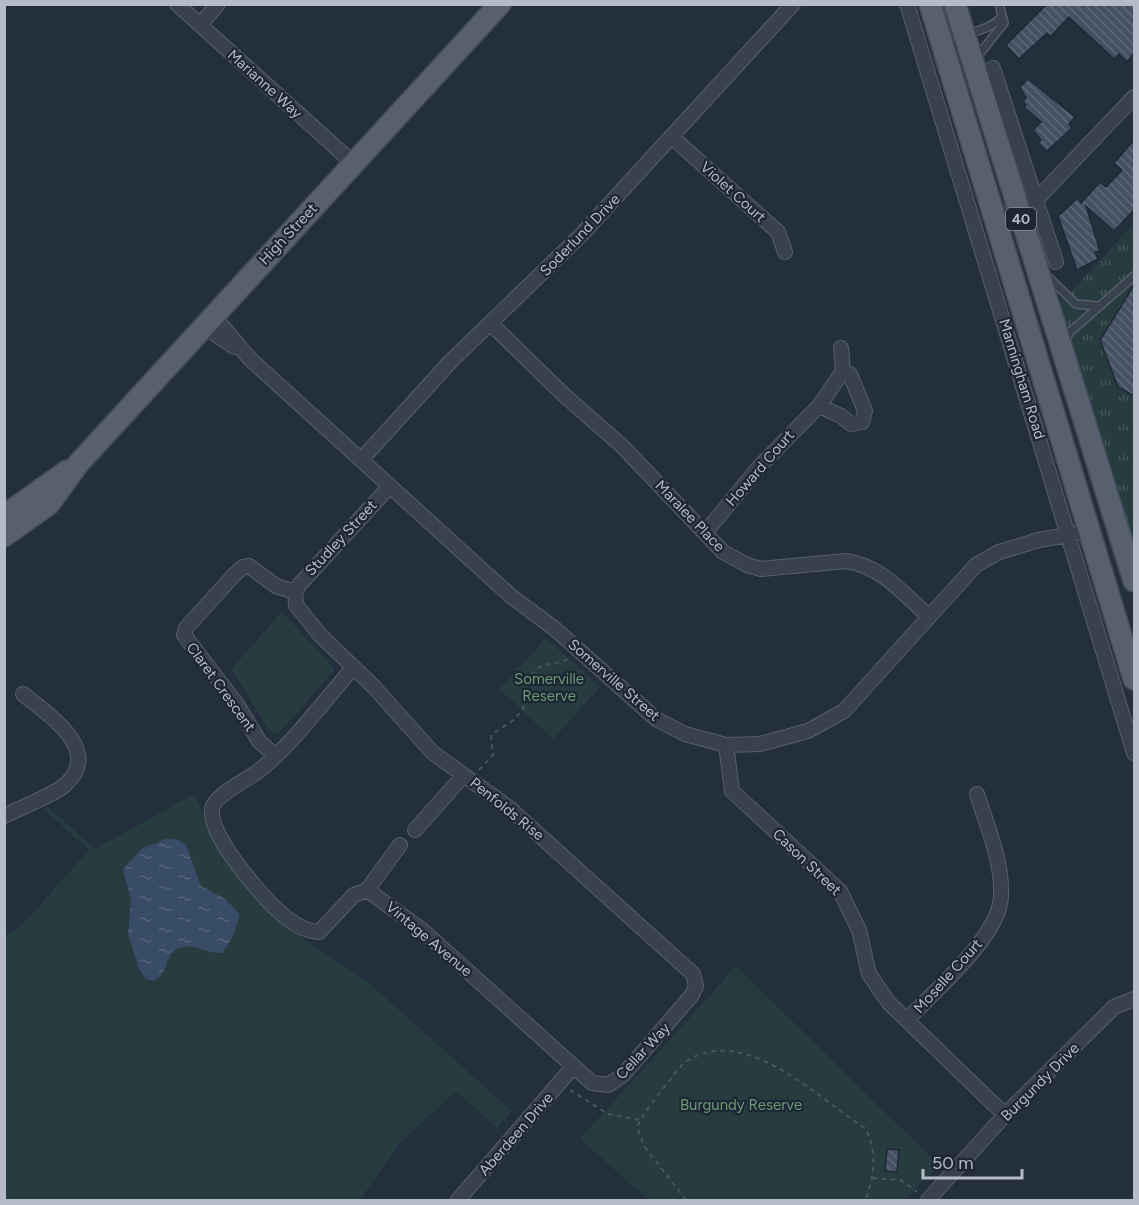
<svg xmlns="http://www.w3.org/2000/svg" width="1139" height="1205" font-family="Figtree,sans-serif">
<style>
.grass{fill:url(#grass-tufts)}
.green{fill:#263c3f}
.water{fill:url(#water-ripples)}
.building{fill:url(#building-back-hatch);stroke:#1f2835;stroke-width:1.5}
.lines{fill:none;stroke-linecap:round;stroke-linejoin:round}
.service-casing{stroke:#565f6c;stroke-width:10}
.minor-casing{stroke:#565f6c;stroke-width:16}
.primary-casing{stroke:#414a57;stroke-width:24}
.path{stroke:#44595c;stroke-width:2;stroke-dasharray:4.5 4.5;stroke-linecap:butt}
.service{stroke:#38414e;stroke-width:7}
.minor{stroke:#38414e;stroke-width:14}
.primary{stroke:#56606e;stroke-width:21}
.labels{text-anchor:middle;stroke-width:4.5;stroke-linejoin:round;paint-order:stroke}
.shield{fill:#1d2633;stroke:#878f9c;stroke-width:1.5}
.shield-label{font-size:14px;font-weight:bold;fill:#b4bcc9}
.street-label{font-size:15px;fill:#b4bcc9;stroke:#1d2633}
.park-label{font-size:15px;fill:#6b9a76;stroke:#1d2633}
</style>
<defs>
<pattern id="grass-tufts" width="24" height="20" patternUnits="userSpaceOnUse" patternTransform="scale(1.5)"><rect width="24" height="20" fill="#263c3f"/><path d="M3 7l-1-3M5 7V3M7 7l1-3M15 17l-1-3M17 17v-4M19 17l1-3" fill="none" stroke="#435659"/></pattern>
<pattern id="water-ripples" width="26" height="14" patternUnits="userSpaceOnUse" patternTransform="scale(1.5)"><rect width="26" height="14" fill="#394c67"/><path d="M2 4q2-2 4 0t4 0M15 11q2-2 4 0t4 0" fill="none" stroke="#53647b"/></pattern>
<pattern id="building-back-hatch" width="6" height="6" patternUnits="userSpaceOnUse" patternTransform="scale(1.5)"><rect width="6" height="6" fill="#455162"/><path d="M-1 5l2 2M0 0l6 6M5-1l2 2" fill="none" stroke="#5d6877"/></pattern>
</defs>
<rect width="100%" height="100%" fill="#242f3e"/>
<path class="grass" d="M1134 224V585L1050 308 1067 296Z"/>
<path class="green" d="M282 612 333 667 334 671 279 733 275 735C267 730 240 681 231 669Z
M546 638 600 687 553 739 499 689Z
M194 794 221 851 256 899 288 928 369 983 512 1111 497 1128 456 1091 400 1143 360 1200H5L4 936 20 927 89 850 44 809 48 807 95 849Z
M736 966 939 1165 904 1200H649L580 1139Z"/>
<path class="water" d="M166 839H176L186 845 201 886 225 899 240 914 233 936 222 953C208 954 193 942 179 948 164 953 169 976 153 981L146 979 139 969 128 934 131 900 123 869 143 848Z"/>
<path class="building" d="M1047 4H1134V53L1127 62 1119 54 1114 59 1069 17 1050 37 1047 33 1019 59 1006 45Z
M1028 79 1075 117 1069 124 1072 128 1047 151 1038 143 1041 140 1033 130 1041 122 1024 107 1026 105 1023 102 1026 98 1020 87Z
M1134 140V210L1114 231 1086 206 1100 251 1095 252 1098 259 1077 270 1058 216 1078 198 1081 203 1100 182 1106 187 1122 170 1114 163Z
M1134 285V396L1118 387 1100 340Z
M887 1149 899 1150 897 1172 885 1171Z"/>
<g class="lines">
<g class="service-casing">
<path id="service" d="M951 55C960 26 987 36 1002 16
M977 57 1004 23 999 4
M1047 276 1076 304 1098 306
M1064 341 1071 331 1134 276"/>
</g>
<g class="minor-casing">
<path id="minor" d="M177 4 353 163
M907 4 1134 753
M200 25 218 4
M993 68 1056 262
M672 137 778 232 785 252
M997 218 1036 200 1134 97
M213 315 250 359 512 597 555 629 656 719 685 734 726 745 760 744 808 731 844 711 976 565 999 552 1039 540 1090 531
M490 323 565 396 622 446 723 552 747 565 761 569 846 561C881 566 903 593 928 616
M203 326 234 347
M819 406 841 416 851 424 862 422 865 411 850 374 843 371
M361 460 450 362 582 234 793 4
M705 533 759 467 819 406 843 371 841 348
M295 592 300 584 390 486
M726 745 732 791 840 891 859 930 869 974 889 1003 1005 1115
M274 755 259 741 236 703 184 635 186 628 234 575 243 567 249 566 276 586 295 592 296 605 321 636 373 686 433 753 508 807 693 974 696 986 692 995 622 1076 608 1085 592 1083 422 930 367 890 354 895 319 932C294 931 269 903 254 885 240 868 210 832 212 809 213 796 250 778 260 770 295 741 324 701 353 668
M4 816C20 808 56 794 66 784 103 749 47 714 23 694
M415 830 464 775
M367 890 400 845
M907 1020C934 991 999 937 1001 897 1003 862 987 826 977 794
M458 1200 573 1067
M928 1200 1005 1115 1114 1007 1134 999"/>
</g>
<g class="primary-casing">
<path id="primary" d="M930 4 1134 679
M955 4 1134 581
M4 516 67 471
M4 536 49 504 78 464 500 4"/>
</g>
<path class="path" d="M479 770 493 755 491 736C502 725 512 726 523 708 530 696 524 678 537 669 546 662 558 665 568 659
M570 1090 608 1114 640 1120
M873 1178 901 1180 917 1192
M686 1200 644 1146 637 1127C645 1111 655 1099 666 1085 672 1078 679 1066 687 1061 746 1023 820 1100 866 1129 877 1152 875 1177 865 1200"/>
<use href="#service" class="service"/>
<use href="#minor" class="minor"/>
<use href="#primary" class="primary"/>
</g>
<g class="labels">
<rect class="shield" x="1006" y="208" width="30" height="22" rx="4.5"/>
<g class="shield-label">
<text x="1021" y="224">40</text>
</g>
<g class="street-label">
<text transform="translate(265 84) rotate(42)" y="5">Marianne Way</text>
<text transform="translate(733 192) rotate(42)" y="5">Violet Court</text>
<text transform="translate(288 234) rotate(-47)" y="5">High Street</text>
<text transform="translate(580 235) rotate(-46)" y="5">Soderlund Drive</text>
<text transform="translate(1022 379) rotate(73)" y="5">Manningham Road</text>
<text transform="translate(760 468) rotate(-49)" y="5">Howard Court</text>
<text transform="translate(690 516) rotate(46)" y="5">Maralee Place</text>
<text transform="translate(341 538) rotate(-47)" y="5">Studley Street</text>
<text transform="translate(614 680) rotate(41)" y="5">Somerville Street</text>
<text transform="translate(221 687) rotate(54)" y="5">Claret Crescent</text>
<text transform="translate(507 809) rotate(39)" y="5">Penfolds Rise</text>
<text transform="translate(807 862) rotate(44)" y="5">Cason Street</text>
<text transform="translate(429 939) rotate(40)" y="5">Vintage Avenue</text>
<text transform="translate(948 976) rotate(-48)" y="5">Moselle Court</text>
<text transform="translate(643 1051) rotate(-47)" y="5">Cellar Way</text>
<text transform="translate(1040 1082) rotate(-45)" y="5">Burgundy Drive</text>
<text transform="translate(516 1134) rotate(-49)" y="5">Aberdeen Drive</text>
</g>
<g class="park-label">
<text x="549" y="684">Somerville<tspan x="549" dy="17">Reserve</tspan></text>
<text x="741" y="1110">Burgundy Reserve</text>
</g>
</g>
<rect width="1139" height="1205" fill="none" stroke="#b4bcc9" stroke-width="12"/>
<path d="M923 1169v9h99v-9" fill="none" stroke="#b4bcc9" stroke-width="3"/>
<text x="932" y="1169" font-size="18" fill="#b4bcc9" stroke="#1d2633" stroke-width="4.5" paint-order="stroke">50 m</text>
</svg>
